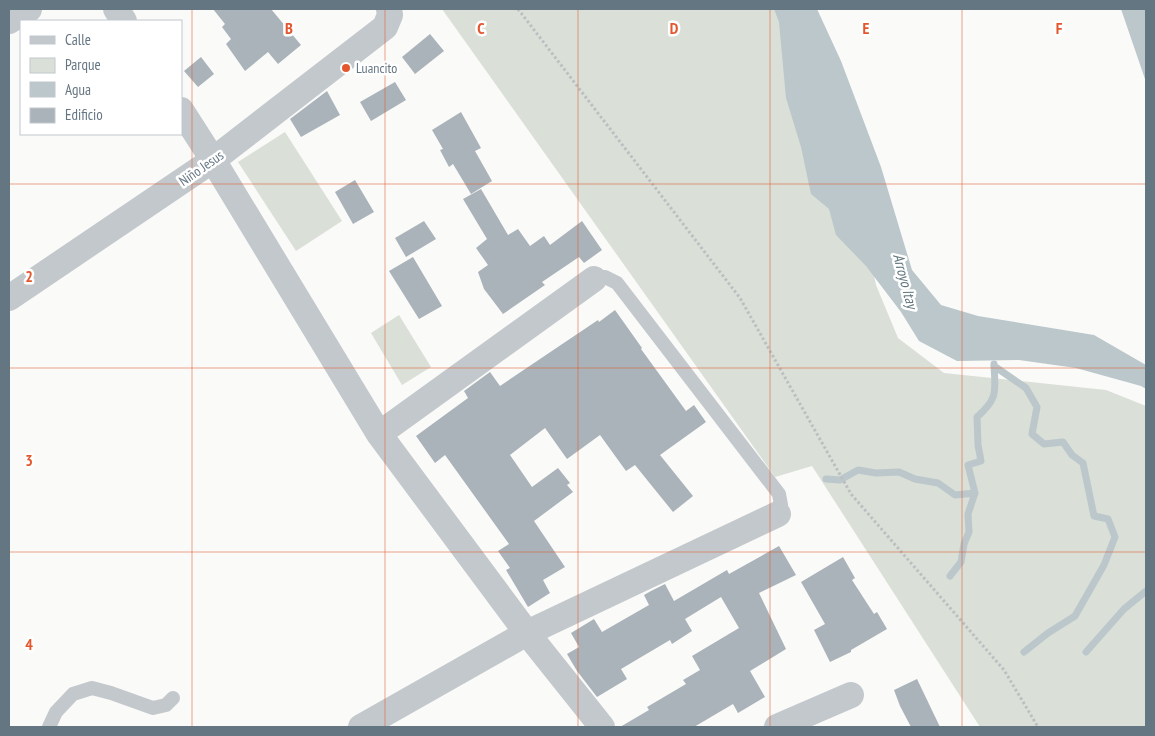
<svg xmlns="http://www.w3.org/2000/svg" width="1155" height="736" font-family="'PT Sans Narrow',sans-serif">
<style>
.green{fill:#dadfd7}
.water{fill:#bbc7cb}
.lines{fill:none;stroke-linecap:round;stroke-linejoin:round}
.stream{stroke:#bbc7cb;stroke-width:7}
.building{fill:#aab3b9}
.path{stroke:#bbbfc2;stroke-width:3;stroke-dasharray:2.5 2.5;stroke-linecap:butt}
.service{stroke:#c3c8cc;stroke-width:14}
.minor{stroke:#c3c8cc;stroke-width:26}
.grid{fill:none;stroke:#e4572e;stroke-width:1;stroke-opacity:0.55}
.poi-dot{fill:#e4572e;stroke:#fff;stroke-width:2}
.labels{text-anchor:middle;stroke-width:5;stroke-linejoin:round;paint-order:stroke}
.poi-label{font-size:14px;fill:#657683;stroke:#fff;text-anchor:start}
.street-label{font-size:14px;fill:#657683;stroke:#fff}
.water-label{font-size:15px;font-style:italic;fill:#60757c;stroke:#fff}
.grid-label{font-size:16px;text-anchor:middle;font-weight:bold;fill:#e4572e;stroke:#fff;stroke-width:5;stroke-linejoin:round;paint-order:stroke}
</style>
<rect width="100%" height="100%" fill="#fafaf8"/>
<path class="green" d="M442 9H788L859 204 876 285 898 338 944 373 1106 390 1146 406V727H980L812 466 775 477Z
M285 132 342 221 296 251 238 162Z
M399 315 431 367 402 385 371 333Z"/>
<path class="water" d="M774 9H817L841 61 881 167 912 270 941 305 978 316 1094 335 1146 365V389L1141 386 1076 368 1019 360 957 361 919 341 901 312 866 266 836 235 829 209 811 194 801 147 786 98 779 22Z
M1121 9H1146V82Z"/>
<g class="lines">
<path class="stream" d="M994 366 1026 388 1037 407 1032 434 1044 444 1063 442 1072 455 1083 463 1094 516 1108 519 1115 537 1104 565 1075 616 1048 633 1024 652
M826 479 840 480 858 470 876 473 899 472 915 479 938 483 955 495 975 493 968 465 981 461 978 445 977 417C999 398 995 391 994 364
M950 576 961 562 964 544 969 532 968 514 975 493
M1086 652 1124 609 1146 591"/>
</g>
<path class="building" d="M213 9H271L301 45 278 64 268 52 245 71 226 44 231 39 222 27 225 24Z
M430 34 444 51 415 74 402 57Z
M201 57 214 74 198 87 184 71Z
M395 82 406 100 371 121 360 102Z
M327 91 340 115 301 137 290 119Z
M461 112 481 148 475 151 492 181 471 194 453 164 449 167 440 150 443 149 432 130Z
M355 180 374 212 353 224 335 192Z
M481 189 508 235 518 229 530 246 544 236 550 245 582 221 602 250 584 263 579 257 542 282 545 285 503 314 484 289 478 272 488 265 476 248 487 239 463 199Z
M424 221 436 239 406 257 395 238Z
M413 257 442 306 419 319 389 271Z
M615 310 642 348 641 349 686 411 694 405 706 422 660 455 693 496 673 512 635 465 626 471 600 435 567 459 545 428 510 455 532 487 558 468 570 483 567 485 573 492 534 521 565 567 543 580 550 593 528 607 506 570 510 568 498 551 509 544 445 455 435 463 416 436 468 398 464 391 490 372 500 386 598 320 599 322Z
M779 546 796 575 759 593 786 649 750 671 765 697 738 713 733 704 694 727H620L649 710 647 707 686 684 683 680 700 670 692 656 739 628 721 597 685 619 692 631 672 644 670 640 621 669 627 679 597 697 577 671 567 654 579 647 571 633 594 619 602 632 649 605 644 595 651 591 665 584 674 601 727 570 729 574Z
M843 557 855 578 852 580 874 614 877 612 887 629 851 650V652L830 662 814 630 825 624 801 582Z
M917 679 940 727H911L900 706 894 690Z"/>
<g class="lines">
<path class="path" d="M518 9 740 298 851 494 1004 670 1038 727"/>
<path class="service" d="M594 279 605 277 617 283 779 494 781 505 778 514
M49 727 56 712 73 694 92 688 111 693 153 708 166 705 173 698"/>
<path class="minor" d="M116 9 124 21
M9 21 29 9
M181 110 213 160 379 434 527 633 602 727
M9 298 213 160 385 27 390 15 389 9
M379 434 594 279
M361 727 527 633 778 514
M777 727 851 695"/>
</g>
<path class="grid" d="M192 9V727M385 9V727M578 9V727M770 9V727M962 9V727M9 184H1146M9 368H1146M9 552H1146"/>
<circle class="poi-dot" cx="346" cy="68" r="5"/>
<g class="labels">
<g class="poi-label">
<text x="356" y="73">Luancito</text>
</g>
<g class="street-label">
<text transform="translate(201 168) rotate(-35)" y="5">Niño Jesus</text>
</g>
<g class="water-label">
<text transform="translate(905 281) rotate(75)" y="5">Arroyo Itay</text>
</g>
</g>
<g class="grid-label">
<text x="289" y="34">B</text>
<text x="481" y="34">C</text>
<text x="674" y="34">D</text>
<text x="866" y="34">E</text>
<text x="1059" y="34">F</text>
<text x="29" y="282">2</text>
<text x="29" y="466">3</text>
<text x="29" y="650">4</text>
</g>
<rect width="1155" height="736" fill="none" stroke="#657683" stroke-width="20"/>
<rect x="20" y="20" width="162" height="115" fill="#ffffff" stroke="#c1c8cd"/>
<rect x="30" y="36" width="25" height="8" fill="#c3c8cc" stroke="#c1c8cd"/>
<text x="65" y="45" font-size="15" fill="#657683">Calle</text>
<rect x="30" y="58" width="25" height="15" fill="#dadfd7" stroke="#c1c8cd"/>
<text x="65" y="70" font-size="15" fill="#657683">Parque</text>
<rect x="30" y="82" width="25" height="15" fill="#bbc7cb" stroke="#c1c8cd"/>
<text x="65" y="95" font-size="15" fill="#657683">Agua</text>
<rect x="30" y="108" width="25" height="15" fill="#aab3b9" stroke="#c1c8cd"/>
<text x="65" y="120" font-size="15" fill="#657683">Edificio</text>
</svg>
